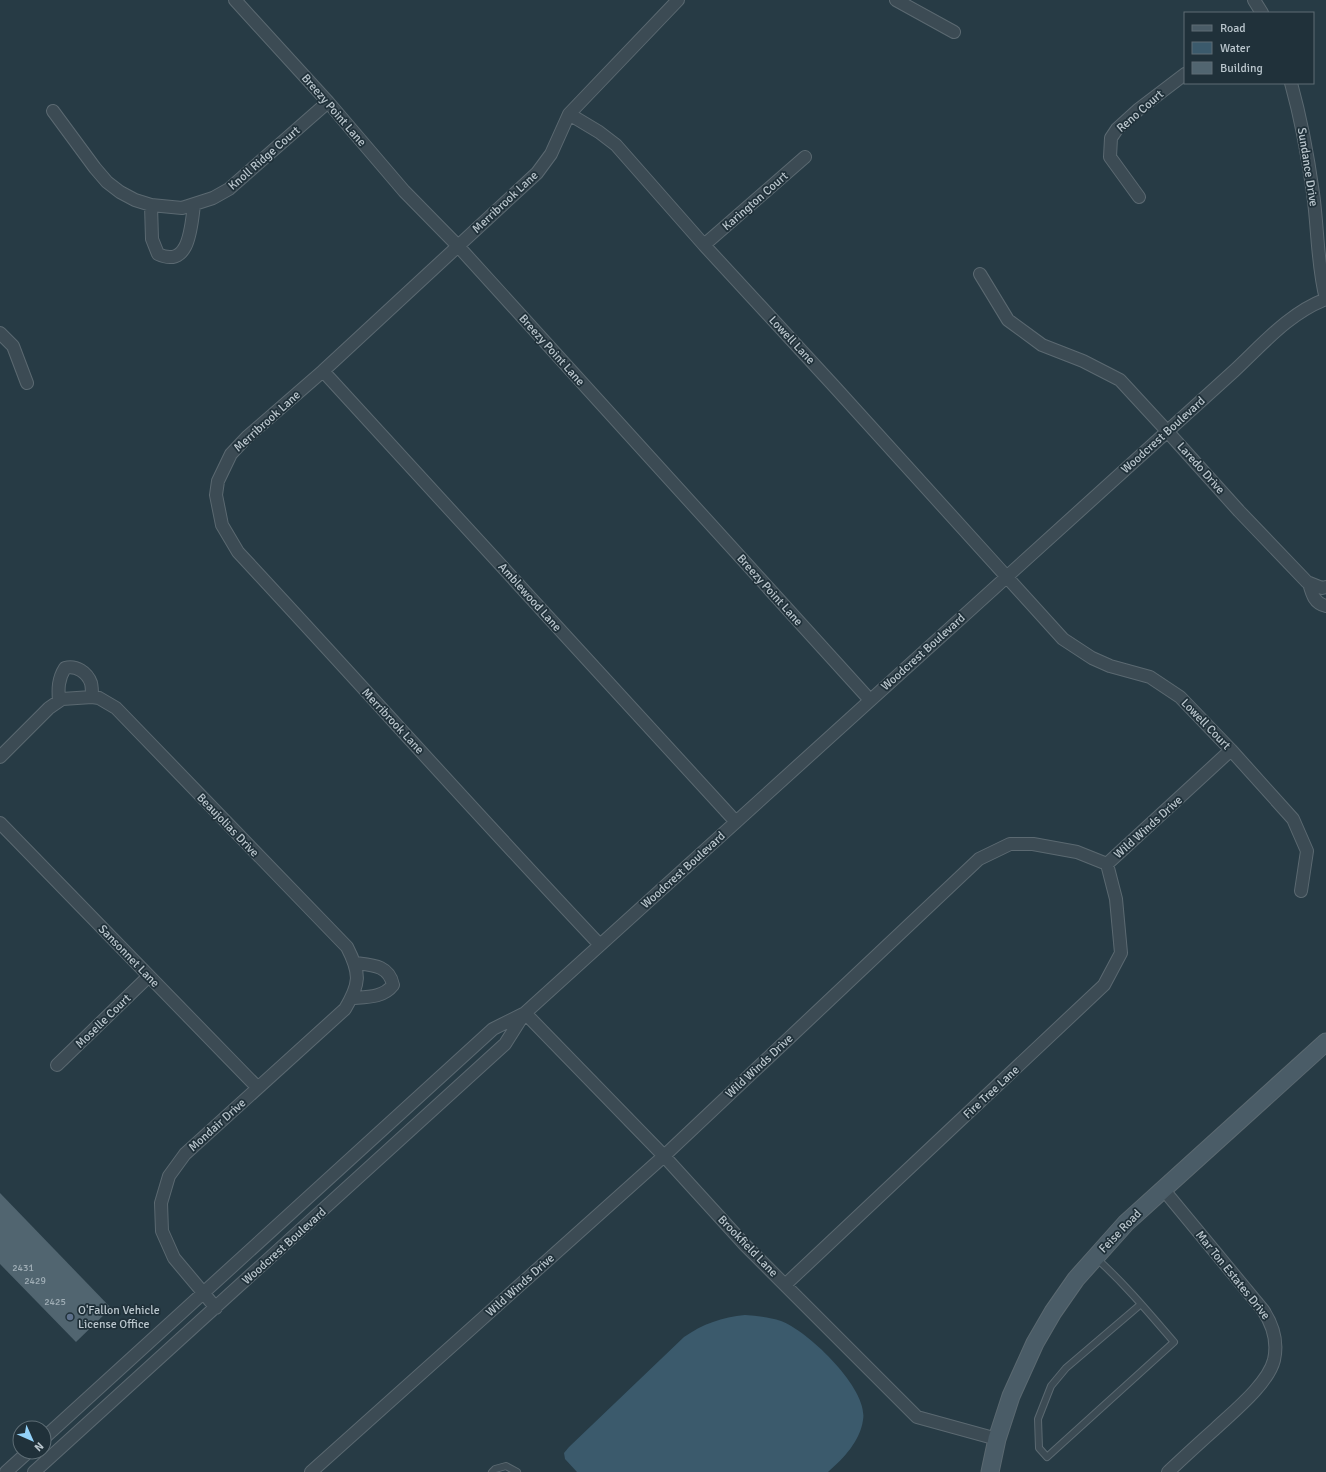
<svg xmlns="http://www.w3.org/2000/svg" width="1326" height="1472" font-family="Signika,sans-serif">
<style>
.water{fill:#3b5a6c}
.building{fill:#516570}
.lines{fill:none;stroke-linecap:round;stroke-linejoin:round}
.lane-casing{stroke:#5b6971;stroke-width:8}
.street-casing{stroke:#5b6971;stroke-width:14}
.secondary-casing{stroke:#5b6971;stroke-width:19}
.lane{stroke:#3c4b54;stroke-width:6}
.street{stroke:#3c4b54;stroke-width:12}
.secondary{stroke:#4a5c67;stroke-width:17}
.service-dot{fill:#5c6f8a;stroke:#20313a;stroke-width:1.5}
.labels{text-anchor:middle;stroke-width:3.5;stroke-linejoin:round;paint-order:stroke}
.number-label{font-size:10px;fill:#a0aeb6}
.street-label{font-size:12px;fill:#bac6cd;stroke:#20313a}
.poi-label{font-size:12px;fill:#bac6cd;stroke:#20313a;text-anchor:start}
</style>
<rect width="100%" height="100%" fill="#273b45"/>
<path class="water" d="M745 1315C757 1316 769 1317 781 1321 808 1331 869 1389 863 1420 860 1441 844 1458 828 1472H577L565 1459 564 1453 569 1447 684 1337C703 1324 722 1317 745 1315Z"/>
<path class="building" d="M0 1193 111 1308 76 1342 0 1264Z"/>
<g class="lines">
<g class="lane-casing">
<path id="lane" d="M1096 1258C1125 1284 1149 1313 1174 1342L1047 1457 1039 1448 1038 1419 1051 1386 1066 1368 1141 1304
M492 1472 495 1469 506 1466 517 1472"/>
</g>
<g class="street-casing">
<path id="street" d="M235 0 328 102 404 191 458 246 870 700
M896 0 954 32
M1254 0 1262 13
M1291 83C1301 119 1308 157 1313 193 1318 228 1317 265 1326 299
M53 111 95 168 107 182 120 192 135 200 151 205 182 208 213 198 229 189 328 102
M569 114 599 132 616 145 704 245 833 385 1063 639 1092 658 1110 666 1150 677 1180 697 1231 750 1293 819 1307 851 1301 891
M1139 197 1110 157 1111 138 1117 129 1139 109 1185 74
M151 205 152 239 158 254C190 269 191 226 194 205
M704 245 805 157
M980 274 1008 320 1042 345 1083 361 1120 380 1167 431 1239 511 1307 582 1322 588 1326 587
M0 333 13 346 27 383
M323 371 736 822
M1309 583C1312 594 1314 603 1326 606
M59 701C58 689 58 679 65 668 76 665 87 672 91 683 92 687 92 692 92 697
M0 757 49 708 62 699 92 697 99 698 116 708 347 947C361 974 360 984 345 1009L185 1154 169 1176 161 1203 162 1231 174 1258 216 1308
M0 823 258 1088
M600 945C477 815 359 682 238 552L222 525 216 495 218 481 231 454 247 437 323 371 537 173 551 154 569 114 678 0
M352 998C367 997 383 998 393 985 389 965 372 965 355 963
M525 1013 664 1156 745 1245 917 1417 997 1439
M57 1065 149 976
M1163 1189 1263 1310C1273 1325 1278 1342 1274 1360 1268 1384 1233 1412 1215 1429 1199 1443 1183 1458 1168 1472
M785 1285 1104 985 1121 953 1116 899 1107 864
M44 1438 493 1029 525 1013 1234 371C1263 344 1289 313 1326 299
M6 1472 28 1452
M34 1472 505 1044 524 1014
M311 1472 664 1156 979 859 1010 844H1033L1077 852 1107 864 1231 750"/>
</g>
<g class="secondary-casing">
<path id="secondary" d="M990 1472 997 1439 1011 1396 1035 1343 1053 1312 1076 1279 1126 1223 1326 1042"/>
</g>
<use href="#lane" class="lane"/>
<use href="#street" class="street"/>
<use href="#secondary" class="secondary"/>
</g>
<circle class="service-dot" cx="70" cy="1317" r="4"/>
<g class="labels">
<g class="number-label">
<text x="23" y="1271">2431</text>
<text x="35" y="1284">2429</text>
<text x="55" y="1305">2425</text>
</g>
<g class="street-label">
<text transform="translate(334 110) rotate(49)" y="4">Breezy Point Lane</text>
<text transform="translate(1140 111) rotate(-41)" y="4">Reno Court</text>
<text transform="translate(264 158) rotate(-41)" y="4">Knoll Ridge Court</text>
<text transform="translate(1308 167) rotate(81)" y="4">Sundance Drive</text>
<text transform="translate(755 201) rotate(-41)" y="4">Karington Court</text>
<text transform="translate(505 202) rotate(-43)" y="4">Merribrook Lane</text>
<text transform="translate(792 340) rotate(47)" y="4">Lowell Lane</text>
<text transform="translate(552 350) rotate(48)" y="4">Breezy Point Lane</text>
<text transform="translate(267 421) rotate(-42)" y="4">Merribrook Lane</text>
<text transform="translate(1163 435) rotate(-42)" y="4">Woodcrest Boulevard</text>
<text transform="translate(1201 468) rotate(48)" y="4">Laredo Drive</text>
<text transform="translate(770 590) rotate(48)" y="4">Breezy Point Lane</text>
<text transform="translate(530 597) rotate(48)" y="4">Amblewood Lane</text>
<text transform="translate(923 652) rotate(-42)" y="4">Woodcrest Boulevard</text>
<text transform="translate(393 721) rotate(47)" y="4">Merribrook Lane</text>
<text transform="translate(1206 724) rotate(46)" y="4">Lowell Court</text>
<text transform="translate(228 825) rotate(46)" y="4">Beaujolias Drive</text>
<text transform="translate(1148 827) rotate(-42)" y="4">Wild Winds Drive</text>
<text transform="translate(683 870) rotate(-42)" y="4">Woodcrest Boulevard</text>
<text transform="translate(129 956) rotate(46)" y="4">Sansonnet Lane</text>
<text transform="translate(103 1021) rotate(-44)" y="4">Moselle Court</text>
<text transform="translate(759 1066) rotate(-43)" y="4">Wild Winds Drive</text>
<text transform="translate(991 1092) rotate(-43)" y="4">Fire Tree Lane</text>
<text transform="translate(217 1125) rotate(-42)" y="4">Mondair Drive</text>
<text transform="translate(1120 1231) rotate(-46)" y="4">Feise Road</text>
<text transform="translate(284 1246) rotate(-42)" y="4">Woodcrest Boulevard</text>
<text transform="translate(748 1246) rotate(46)" y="4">Brookfield Lane</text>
<text transform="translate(1233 1275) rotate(51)" y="4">Mar Ton Estates Drive</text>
<text transform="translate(520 1285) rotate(-42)" y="4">Wild Winds Drive</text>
</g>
<g class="poi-label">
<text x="78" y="1314">O'Fallon Vehicle<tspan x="78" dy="14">License Office</tspan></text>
</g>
</g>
<rect x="1184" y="12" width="130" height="72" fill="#20313a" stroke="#5e6d75"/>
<rect x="1192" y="25" width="20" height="6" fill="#4a5c67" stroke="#5e6d75"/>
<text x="1220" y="32" font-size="12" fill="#bac6cd">Road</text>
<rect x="1192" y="42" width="20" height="12" fill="#3b5a6c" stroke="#5e6d75"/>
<text x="1220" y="52" font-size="12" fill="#bac6cd">Water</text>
<rect x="1192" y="62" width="20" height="12" fill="#516570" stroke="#5e6d75"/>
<text x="1220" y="72" font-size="12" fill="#bac6cd">Building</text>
<g transform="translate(32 1440) rotate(135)"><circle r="19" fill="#20313a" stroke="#5e6d75"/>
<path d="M0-3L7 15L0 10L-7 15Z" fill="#93d2f9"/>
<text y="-6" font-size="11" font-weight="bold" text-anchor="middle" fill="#bac6cd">N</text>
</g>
</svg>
